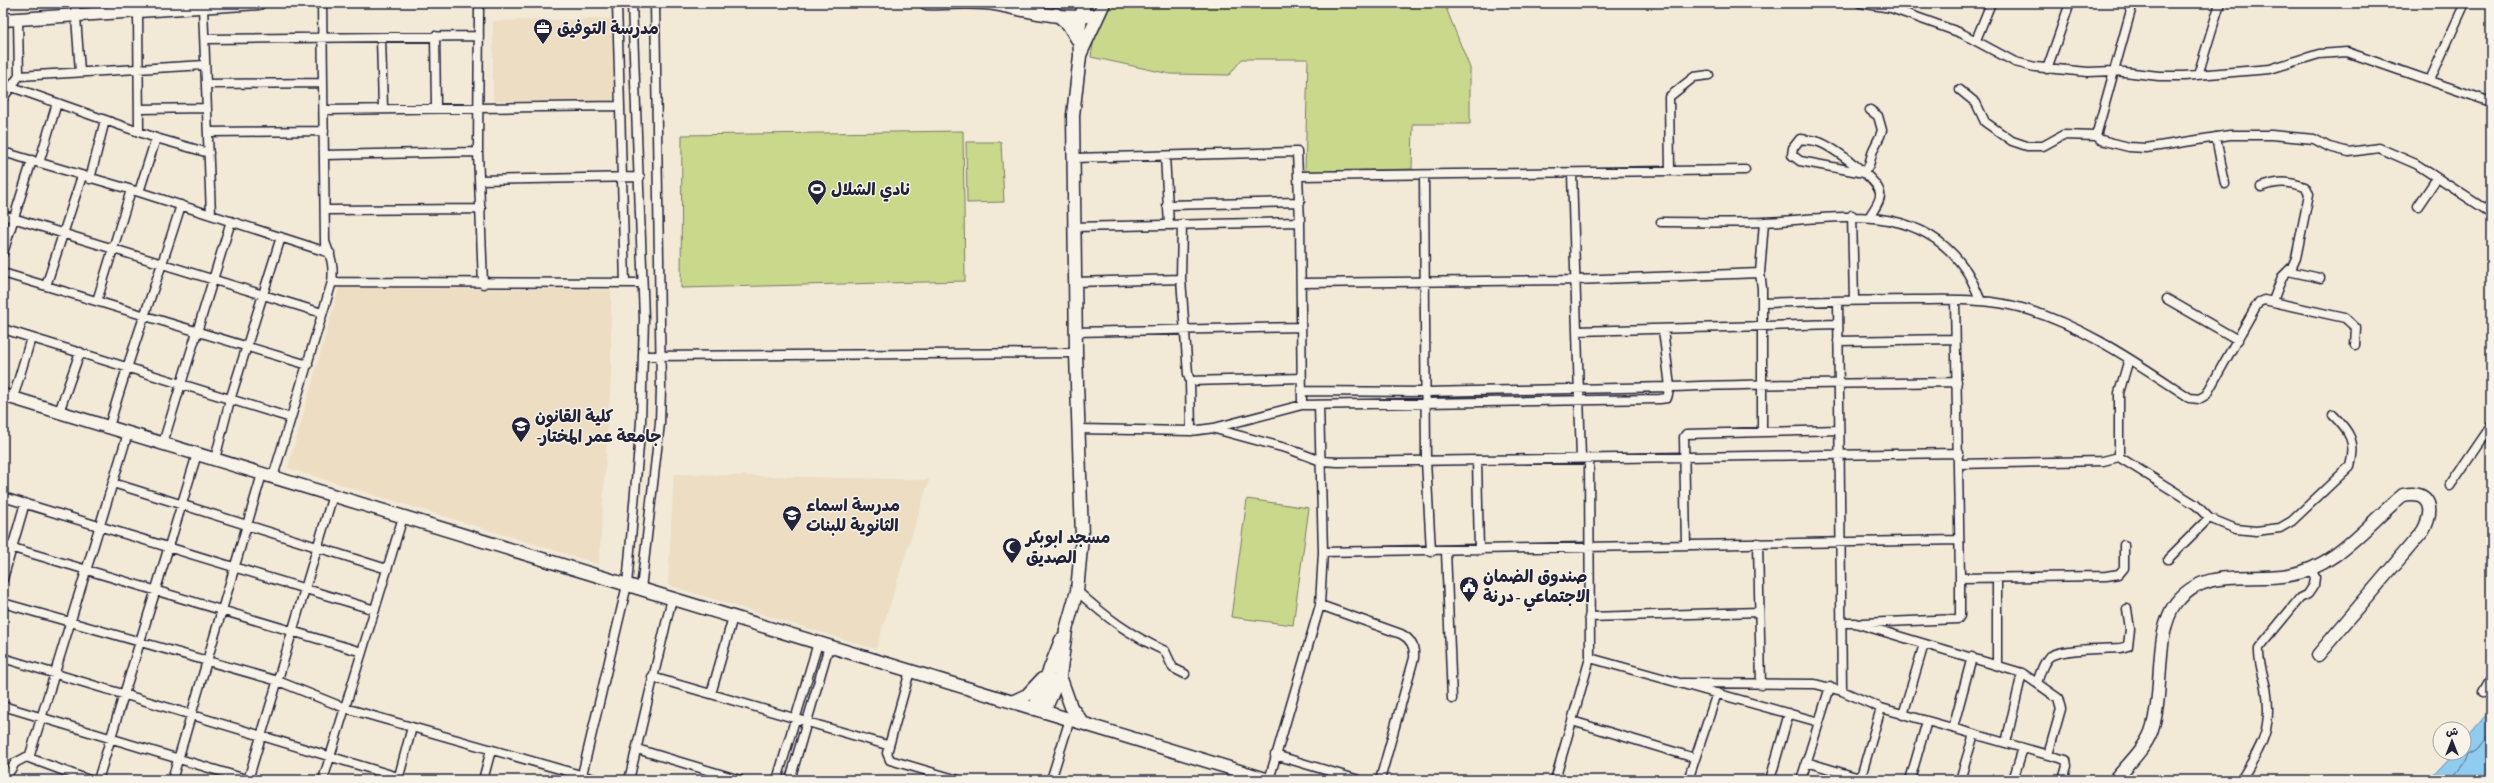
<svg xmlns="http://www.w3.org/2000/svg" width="2494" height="783" font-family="Caveat,'Playpen Sans Arabic',sans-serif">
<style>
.built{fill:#ecddc3}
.green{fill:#cad88c;stroke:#767d64}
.water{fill:#8fccef;stroke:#6388a7}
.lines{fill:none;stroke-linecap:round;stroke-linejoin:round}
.shore{stroke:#4e6683;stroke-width:1}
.street-casing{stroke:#22223b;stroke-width:11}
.secondary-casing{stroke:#22223b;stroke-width:15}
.street{stroke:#f7f3e8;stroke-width:8}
.secondary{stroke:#f7f3e8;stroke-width:12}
.labels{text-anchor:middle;stroke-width:3;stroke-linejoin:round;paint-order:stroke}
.poi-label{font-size:17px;font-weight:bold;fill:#22223b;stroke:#f7f3e8;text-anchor:start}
</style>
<rect width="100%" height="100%" fill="#f2e9d7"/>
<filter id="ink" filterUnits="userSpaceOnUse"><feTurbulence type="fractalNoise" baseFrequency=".025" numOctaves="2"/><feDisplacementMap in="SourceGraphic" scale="8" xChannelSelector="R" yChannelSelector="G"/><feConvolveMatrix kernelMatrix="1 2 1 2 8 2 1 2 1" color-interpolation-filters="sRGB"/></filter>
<g filter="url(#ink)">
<path class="built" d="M612 19 613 101H493V21Z
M339 288 611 290V376L599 564 288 468Z
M674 474 929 480 876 649 668 585Z"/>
<path class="green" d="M1106 3H1444L1470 68V124H1413L1412 169 1305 172 1308 59H1242L1229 75 1170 74 1091 57 1095 31Z
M963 131 965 281 681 288 682 135Z
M966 142H1001L1004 202 967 203Z
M1247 499 1309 508 1293 625 1231 617Z"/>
<path class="water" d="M2491 709V775L2479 780H2429L2454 753H2464V741Z"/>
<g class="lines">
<path class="shore" d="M2451 780 2465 762 2468 755 2476 751 2491 733"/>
<g class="street-casing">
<path id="street" d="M75 3 80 72
M479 3 478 152 483 284
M617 3 625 283
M1860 3 1891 8 1961 33 2015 62 2035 67 2088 72 2115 71 2159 76H2184L2270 69 2319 54 2347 52 2491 102
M2133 3 2096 136 2101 140 2129 147 2146 148 2230 135H2271L2314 139 2329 147 2349 152 2379 148 2416 164 2491 213
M203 7 211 215
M138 12 139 132
M435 36 436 107
M381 38 383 108
M205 39 479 36
M1976 40 1991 3
M2047 69 2070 3
M2198 75 2220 3
M19 76 205 65
M2430 80 2465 3
M206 84 323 83
M12 87 156 138 209 153
M1960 90 1976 103 1985 122 2012 141 2027 146H2043L2063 135 2096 136
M3 98 19 76 18 19
M139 109 207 108
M324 110 620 106
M208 132 324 131
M2216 137 2225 184
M3 152 139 192 330 253
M324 155 478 152
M1165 156 1169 225
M1073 158 1297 152 1300 222 1302 405
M39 163 57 103
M1670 170 1669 97 1694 77 1709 75
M1572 173 1581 458
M1424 175 1426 461 1431 551
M1299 176 1745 170
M90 179 105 120
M480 180 640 177
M2261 187C2278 181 2288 181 2305 187L2309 194 2296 258 2292 267 2282 277 2273 301
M139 192 156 138
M1167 205 1300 202
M2418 206 2437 178
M325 210 481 209
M3 215 322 313
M1852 215 1854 300
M1870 216C1873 210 1881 201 1880 194 1880 180 1832 147 1819 142 1814 140 1806 140 1800 139L1793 148 1792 155 1800 161 1864 173 1869 165 1873 150 1880 136 1882 130 1878 116 1870 110
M1661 222C1695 222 1729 223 1764 222 1835 219 1917 199 1965 269 1972 278 1976 291 1981 301
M1182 224 1181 279 1188 374 1190 381 1191 431
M1074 227 1300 222
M3 253 32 160
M2288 271 2320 278
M3 273 308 365
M332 282 642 283
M1075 282 1181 279
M1301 283 1575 280 1760 273
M46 286 82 176
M2167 299 2238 340
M1955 300 1960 578 2106 576 2119 574 2124 568V545
M97 301 131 190
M1838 301 1842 691
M1762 303C1813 301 1863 300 1914 300 1950 300 1988 298 2022 308 2083 325 2138 364 2190 398L2199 399 2206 395 2255 308 2259 302 2264 300 2345 318 2356 328 2355 345
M3 329 291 418
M1577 331 1838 324
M1076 332 1301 327
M1838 341 1955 339
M644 356 1076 353
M1190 381 1302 378
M1303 391 1426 392 1670 387 1663 329
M13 398 31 338
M1319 405 1323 552 1959 540
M59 412 80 352
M109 427C130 352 158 280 181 205
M1078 429 1191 431 1214 428 1302 405 1660 399 1667 398 1670 387C1766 383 1861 384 1957 382
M1215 429 1289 449 1321 461 1338 462 1959 453
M1762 431V288L1760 273 1764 222
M163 443 231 221
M2119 457 2196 505 2209 518 2236 529 2256 531 2280 528 2292 521 2350 466C2357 442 2349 431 2333 415
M215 459 230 400 281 237
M1477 460 1479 550
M1959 464 2103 461 2119 457V393L2129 359
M273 477 332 282C334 264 331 258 325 242L322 3
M113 483 387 569
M2450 486 2491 426
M3 497 375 610
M1758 543 1761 685
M3 545 362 652
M1686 545 1684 437 1686 434 1839 430
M1446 551 1452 699
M2168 559 2209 518
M1997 578V664
M3 579 25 503
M641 589 660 423 661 388 655 3
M1077 591C1107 618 1128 634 1165 651L1173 668 1185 674
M3 603 278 681 345 708 598 780
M1320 605 1401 634C1411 639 1415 647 1414 658L1380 780
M1589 617 1759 612
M1841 623H1855L2022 673 2058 698 2061 709 2048 755
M1863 623 1958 619 1960 616V578
M3 658 398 777
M1590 658 1819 722
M910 671 887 753 890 760 958 780
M652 677 887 745
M1682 683 1815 684 1842 691 1881 708 2066 760 2067 766 2063 780
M2037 683C2040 674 2042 665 2048 658 2057 648 2106 649 2121 648L2128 646 2130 629 2127 609
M2483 693 2491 679
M711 694 733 617
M3 706 249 780
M1903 715 1924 644
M1572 721 1695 758
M1953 728 1972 657
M2006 743 2022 673
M637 749 740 780
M1275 755 1359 780
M1806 762 1866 780
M582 775 627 585 641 422 644 319 632 3
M4 780 15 763 30 755
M89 780 29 758 128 433
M98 780 197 454
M172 780 262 474
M248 780 333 495
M323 780 403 517
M398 780 412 727
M483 780 491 750
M629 780 672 598
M777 780 818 643
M790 780 829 646
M1051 780 1070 719
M1269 780 1320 605 1323 552
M1555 780 1590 658 1589 458
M1688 780 1717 693
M1770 780 1789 713
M1801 780 1830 687
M1860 780 1881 708
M1910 780 1927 721
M1960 780 1974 734
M2013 780 2023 748
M2241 780C2262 745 2273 730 2266 687 2263 674 2258 661 2259 648L2300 598 2308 594 2314 585 2315 577 2311 570"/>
</g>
<g class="secondary-casing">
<path id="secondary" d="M926 3C949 4 976 0 999 5 1029 11 1069 22 1099 14
M1056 14 1068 24 1079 42
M3 20 259 3
M1080 55 1104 3
M3 395 1269 780
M1060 676 1071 707 1083 723
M1012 702 1027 695 1042 679
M1034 709 1061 640
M1044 712 1060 676 1066 630 1077 591 1082 537 1076 353 1073 115 1080 56 1079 30 1084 3
M2115 780C2127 765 2144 750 2151 732 2165 694 2153 633 2176 603 2205 566 2250 582 2289 575 2336 568 2368 523 2403 495 2432 489 2434 511 2423 531L2318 655"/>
</g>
<use href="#street" class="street"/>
<use href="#secondary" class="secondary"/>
</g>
</g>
<defs>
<g id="office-pin" transform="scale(1)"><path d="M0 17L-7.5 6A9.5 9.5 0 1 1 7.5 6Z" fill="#22223b" stroke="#f7f3e8"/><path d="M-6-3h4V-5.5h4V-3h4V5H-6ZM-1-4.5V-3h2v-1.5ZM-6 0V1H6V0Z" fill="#fff"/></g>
<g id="stadium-pin" transform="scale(1)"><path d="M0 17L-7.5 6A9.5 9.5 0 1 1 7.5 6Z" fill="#22223b" stroke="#f7f3e8"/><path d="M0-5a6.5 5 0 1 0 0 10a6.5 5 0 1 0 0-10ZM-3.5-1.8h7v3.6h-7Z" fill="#fff"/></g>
<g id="university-pin" transform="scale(1)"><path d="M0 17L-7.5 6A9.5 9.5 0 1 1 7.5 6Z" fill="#22223b" stroke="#f7f3e8"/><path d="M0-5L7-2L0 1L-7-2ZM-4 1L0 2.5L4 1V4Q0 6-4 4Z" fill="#fff"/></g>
<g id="school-pin" transform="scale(1)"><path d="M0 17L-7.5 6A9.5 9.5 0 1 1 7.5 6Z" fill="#22223b" stroke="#f7f3e8"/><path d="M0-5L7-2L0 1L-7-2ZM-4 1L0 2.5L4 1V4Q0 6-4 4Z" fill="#fff"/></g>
<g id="mosque-pin" transform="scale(1)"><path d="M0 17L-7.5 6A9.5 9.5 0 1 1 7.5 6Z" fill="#22223b" stroke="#f7f3e8"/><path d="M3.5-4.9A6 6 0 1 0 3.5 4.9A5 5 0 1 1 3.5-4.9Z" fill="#fff"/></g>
<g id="civic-pin" transform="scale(1)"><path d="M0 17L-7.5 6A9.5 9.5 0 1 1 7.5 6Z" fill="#22223b" stroke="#f7f3e8"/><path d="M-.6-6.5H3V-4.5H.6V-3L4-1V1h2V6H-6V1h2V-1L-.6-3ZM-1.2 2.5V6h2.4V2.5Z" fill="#fff"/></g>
</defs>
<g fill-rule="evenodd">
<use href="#office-pin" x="543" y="28"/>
<use href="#stadium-pin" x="817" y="189"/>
<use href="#university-pin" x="521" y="426"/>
<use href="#school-pin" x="792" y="515"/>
<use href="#mosque-pin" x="1012" y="547"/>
<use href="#civic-pin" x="1469" y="586"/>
</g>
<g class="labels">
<g class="poi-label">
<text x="557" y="34">مدرسة التوفيق</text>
<text x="831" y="195">نادي الشلال</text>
<text x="535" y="422">كلية القانون<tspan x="535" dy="20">-جامعة عمر المختار</tspan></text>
<text x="806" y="511">مدرسة اسماء<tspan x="806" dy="20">الثانوية للبنات</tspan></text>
<text x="1026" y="543">مسجد ابوبكر<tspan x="1026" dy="20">الصديق</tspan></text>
<text x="1483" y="582">صندوق الضمان<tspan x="1483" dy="20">الاجتماعي -درنة</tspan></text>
</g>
</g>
<rect width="2494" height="783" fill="none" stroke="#f7f3e8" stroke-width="16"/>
<rect x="8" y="8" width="2478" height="767" fill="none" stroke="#22223b" stroke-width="1.5" filter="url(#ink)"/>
<g transform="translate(2452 741)"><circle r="19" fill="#f7f3e8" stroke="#a29fa3"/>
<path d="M0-3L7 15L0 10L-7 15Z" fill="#22223b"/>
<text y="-6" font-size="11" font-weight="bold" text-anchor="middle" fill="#22223b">ش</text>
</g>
</svg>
